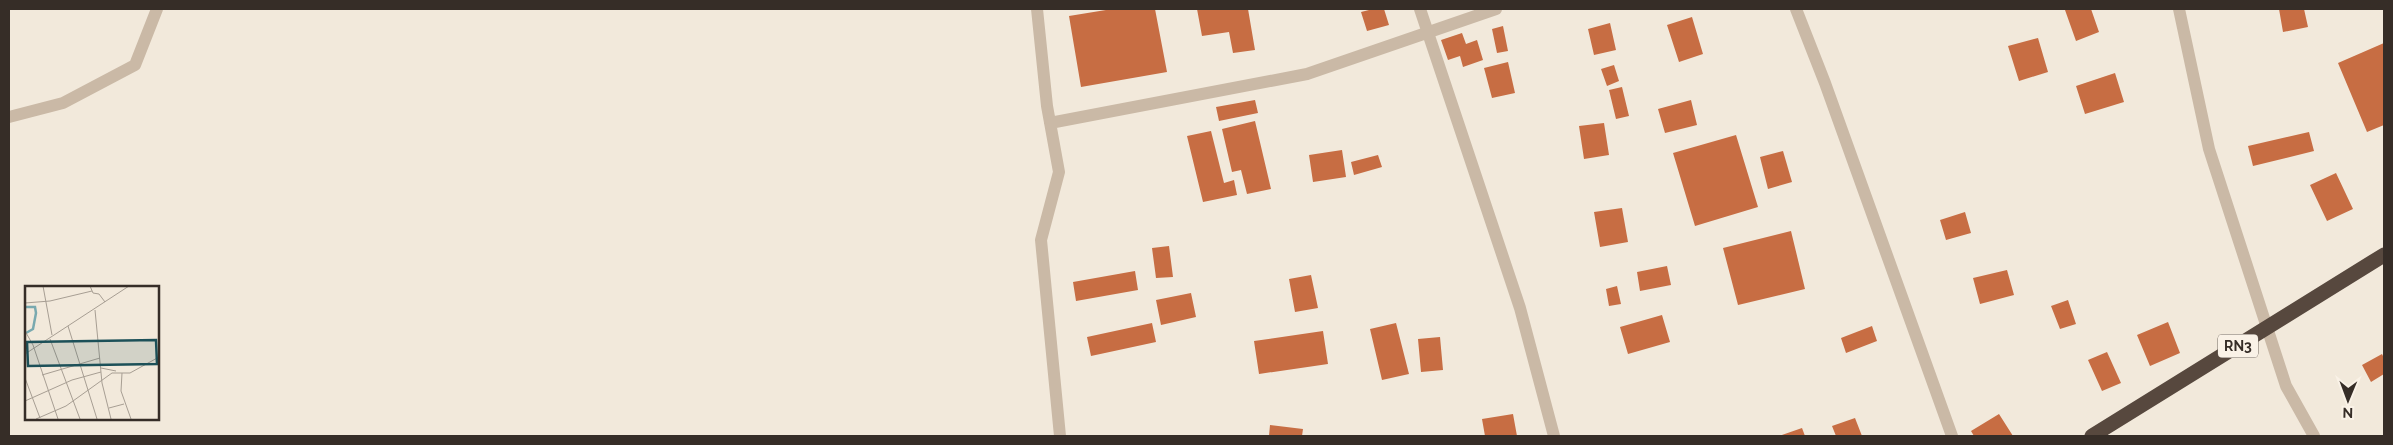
<svg xmlns="http://www.w3.org/2000/svg" width="2393" height="445" font-family="Raleway,sans-serif">
<style>
.building{fill:#c76d43}
.lines{fill:none;stroke-linecap:round;stroke-linejoin:round}
.minor{stroke:#cab9a6;stroke-width:12}
.highway{stroke:#57483e;stroke-width:15}
.labels{text-anchor:middle;stroke-width:4;stroke-linejoin:round;paint-order:stroke}
.shield{fill:#faf2e7;stroke:#716861;stroke-width:1}
.shield-label{font-size:14px;font-weight:bold;fill:#362d27}
.inset-river{fill:none;stroke:#79a9af;stroke-width:2.5}
.inset-road{fill:none;stroke:#a79e93;stroke-width:1}
.view{fill:#1c5058;fill-opacity:0.15;stroke:#1c5058;stroke-width:2.5}
.inset-edge{fill:none;stroke:#362d27;stroke-width:2.5}
</style>
<rect width="100%" height="100%" fill="#f2e9db"/>
<path class="building" d="M1112 9H1155L1167 72 1081 87 1069 16Z
M1197 9H1248L1255 50 1233 53 1229 32 1202 36Z
M1373 9H1384L1389 25 1367 31 1361 12Z
M2069 9H2091L2099 32 2076 41 2065 10Z
M2279 9H2304L2308 27 2283 32Z
M1692 17 1703 54 1679 62 1667 25Z
M1610 23 1616 50 1594 55 1588 29Z
M1503 26 1508 51 1497 53 1492 29Z
M1462 33 1466 44 1477 40 1483 60 1463 67 1460 56 1448 60 1441 40Z
M2038 38 2048 72 2019 81 2008 46Z
M2384 43V125L2367 132 2338 63Z
M1508 62 1515 93 1492 98 1484 68Z
M1614 65 1619 81 1607 86 1601 69Z
M2115 73 2124 102 2085 114 2076 86Z
M1622 87 1629 116 1616 119 1609 90Z
M1255 100 1258 113 1219 121 1216 107Z
M1691 100 1697 125 1665 133 1658 109Z
M1255 121 1271 189 1247 194 1241 170 1232 172 1222 129Z
M1604 123 1609 155 1584 159 1579 126Z
M1211 131 1224 183 1234 180 1237 195 1203 202 1187 136Z
M2309 132 2314 151 2253 166 2248 146Z
M1736 135 1758 207 1695 226 1673 153Z
M1342 150 1346 177 1313 182 1309 155Z
M1783 151 1792 182 1768 189 1760 157Z
M1378 155 1382 167 1354 175 1351 162Z
M2336 173 2353 209 2327 221 2310 185Z
M1622 208 1628 242 1600 247 1594 212Z
M1965 212 1971 233 1946 240 1940 220Z
M1791 231 1805 289 1738 305 1723 248Z
M1169 246 1173 277 1156 278 1152 248Z
M1667 266 1671 285 1640 291 1637 272Z
M2007 270 2014 295 1980 304 1973 278Z
M1135 271 1138 290 1076 301 1073 282Z
M1311 275 1318 308 1295 312 1289 279Z
M1617 286 1621 304 1609 306 1606 289Z
M1191 293 1196 317 1161 325 1156 300Z
M2068 300 2076 324 2060 329 2051 306Z
M1662 315 1670 342 1628 354 1620 327Z
M2168 322 2180 353 2150 366 2137 335Z
M1152 323 1156 342 1091 356 1087 337Z
M1396 323 1409 374 1382 380 1370 329Z
M1872 326 1877 341 1846 353 1841 338Z
M1323 331 1328 364 1259 374 1254 341Z
M1440 337 1443 370 1421 372 1418 339Z
M2107 352 2121 383 2102 391 2088 360Z
M2382 354 2384 358V374L2371 382 2362 365Z
M1513 414 1517 436H1485L1482 419Z
M1999 414 2013 436H1974L1971 431Z
M1855 418 1862 436H1836L1832 426Z
M1270 425 1303 429 1302 436H1269Z
M1802 428 1805 436H1779Z"/>
<g class="lines">
<path class="minor" d="M1037 9 1047 106 1059 172 1041 240 1060 436
M1420 9 1520 308 1554 436
M1796 9 1825 83 1952 436
M2179 9 2209 149 2286 386 2314 436
M9 117 63 103 135 65 157 9
M1050 123 1307 74 1496 9"/>
<path class="highway" d="M2092 436 2384 255"/>
</g>
<g class="labels">
<rect class="shield" x="2218" y="334.5" width="40" height="23" rx="4"/>
<g class="shield-label">
<text x="2238" y="351">RN3</text>
</g>
</g>
<g transform="translate(25 286)">
<rect width="134" height="134" fill="#f2e9db"/>
<path class="inset-river" d="M0 21H10L11 27 8 43 1 47"/>
<path class="inset-road" d="M18 0 27 49M65 0 68 7 74 8 80 16M0 17 25 15 67 5M70 24 77 97 86 133M43 40 72 133M0 45 8 59 33 133M25 53 55 133M0 68 104 0M76 82 91 85M97 87 96 105 106 133M17 89 75 72M0 92 15 132M0 115 47 94 76 86M84 122 99 118M11 133 41 120 87 87H105L134 71"/>
<path class="view" d="M131 54 132 78 3 80 2 56Z"/>
<rect width="134" height="134" class="inset-edge"/>
</g>
<rect width="2393" height="445" fill="none" stroke="#362d27" stroke-width="20"/>
<g transform="translate(2348 400) rotate(181)" stroke="#faf2e7" stroke-width="4" paint-order="stroke">
<path d="M0-4L9 19L0 12L-9 19Z" fill="#362d27"/>
<text y="-8" font-size="14" font-weight="bold" text-anchor="middle" fill="#362d27">N</text>
</g>
</svg>
